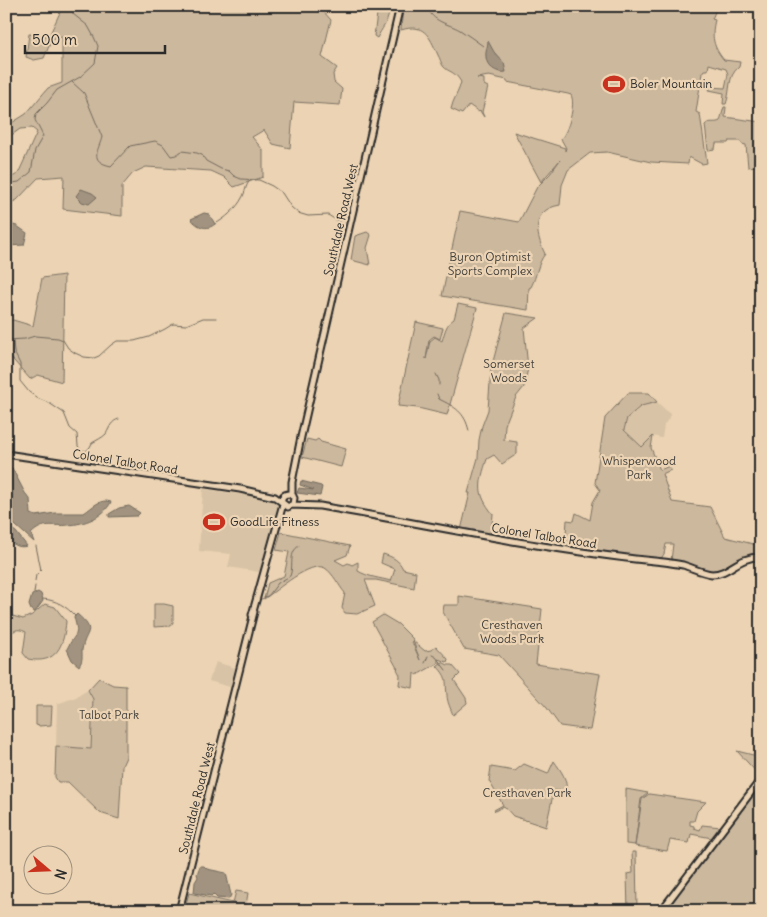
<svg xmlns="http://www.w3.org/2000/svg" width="767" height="917" font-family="Delius,sans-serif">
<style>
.built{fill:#d8c3a6}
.green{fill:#ccb89d;stroke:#7c7264}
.water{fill:#a1937f;stroke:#72695d}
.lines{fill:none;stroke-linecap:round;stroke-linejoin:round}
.stream{stroke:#72695d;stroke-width:1}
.major-casing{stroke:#2b2b2b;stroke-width:9}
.major{stroke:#ebd3b3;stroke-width:5}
.labels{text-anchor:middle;stroke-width:4.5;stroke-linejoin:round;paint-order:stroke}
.poi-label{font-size:12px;fill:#2b2b2b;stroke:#ebd3b3;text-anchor:start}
.street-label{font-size:12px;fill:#2b2b2b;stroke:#ebd3b3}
.park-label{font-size:12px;fill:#43403c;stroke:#ebd3b3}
</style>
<rect width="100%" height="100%" fill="#ebd3b3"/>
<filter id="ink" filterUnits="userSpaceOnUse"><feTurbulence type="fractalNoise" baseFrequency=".02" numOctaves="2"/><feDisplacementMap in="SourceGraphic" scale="10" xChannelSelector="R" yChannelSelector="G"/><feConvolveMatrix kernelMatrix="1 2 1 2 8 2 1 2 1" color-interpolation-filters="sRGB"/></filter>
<g filter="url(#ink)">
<path class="built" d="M657 402 671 415 664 425 662 438 653 436 642 447 624 430 627 418 641 406Z
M203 489 267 498 280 502 260 572 228 567 231 554 199 551Z
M216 662 235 668 230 687 209 681Z
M88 690 93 699 91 749 56 746 57 704 76 697Z"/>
<path class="green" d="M63 6H324L322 10 331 20 322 57 337 68 333 74 334 82 342 89 340 105 294 102 290 148 273 144 264 130 252 137 263 150V177L234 187 224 177 211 171 146 167 133 173 122 186V216L63 209 64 176 38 178 17 200 6 205V178H10L18 174 37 132 32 128 20 129 6 139 7 126 26 114 48 88 62 83V36L52 39 44 58 34 60 26 57 29 34 49 36Z
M365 6H394L393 10 389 13C387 24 382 28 377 38L374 36 377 14Z
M403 6H720L717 7 712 19 715 20C711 36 713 47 724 60L740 62 739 67C727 76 731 91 726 104H723L724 93 709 90 710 87 725 88 728 74 726 69 709 64 708 70H704L702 73 696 112 700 114 707 163 702 164 689 157 688 164 651 162 607 152 590 153 568 170 562 185 560 205C531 210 535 233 545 254 537 264 537 276 531 287L529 288 528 310 442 296 460 211 519 222 537 187 550 174 560 160 541 182 514 132 565 148V151L566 148 561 139C568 132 576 104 571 95L568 94 507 82V80L489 76 477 78 484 79V85L488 87 482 112 484 117 480 111 479 112 469 105 462 114 451 109C453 99 459 92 461 82 454 70 449 73 443 66 441 63 440 58 438 55 429 35 424 23 401 30Z
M724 107H726L725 117 761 122V157H756V166L748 167 746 145 742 144 740 141H729L728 143H716L715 149 708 150 705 125C709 120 715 124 720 121Z
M367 232 371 235 367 248 370 265 351 260 355 236Z
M64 275 62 382 38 375 30 379 6 352V322L13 320 33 326 42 278Z
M458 304 477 308 447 415 418 408 398 406 416 322 443 328 440 339 434 336 429 340 426 359 430 341 435 337 442 341C445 331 446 324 454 319Z
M506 313 538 318 524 328 528 368 524 387 516 397 505 425 504 440 517 442V454L502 464 494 455 487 459C479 484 476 493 493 514L491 536 461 530 470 493H468L478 458 479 440 482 426 488 410 491 369Z
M628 393H649L657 402 641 406 627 418 624 430 642 447 653 436 651 448 660 470 669 466 671 470 662 474 672 502 710 507 725 537 761 546V554C737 554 735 568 717 571 706 574 683 565 671 561L673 544H666L664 554 660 560 588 551 589 542 586 539 579 540 573 549 565 548 567 520 574 521 576 513 590 520 593 502 600 490 595 483 605 418Z
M307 439 315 441 318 439 321 442 346 449 341 467 302 457Z
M281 532 350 546 347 555 335 560 344 565 348 563 352 565 358 562V571C368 577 380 578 391 581L395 569 381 563 383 554C393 557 399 560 403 569L416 572 414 588 376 580H365L375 606 357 614 345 613 342 608 345 593C339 586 333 573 325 568 311 560 276 591 264 599L268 583 284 576 289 552 276 550Z
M459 596 542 609 536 664 600 674 590 730 560 726 547 708 499 655 464 649 443 612 444 605H459Z
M45 604 55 607 66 621C64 645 57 665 28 659L23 653 26 632C16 627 15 631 6 636V614L23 619 32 615Z
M154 604H164L173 606V622L171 626 154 627Z
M383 615 398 624 413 639 412 642 420 660 413 641 425 651 431 650 436 646 448 659 447 662 438 659V663L417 675 414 673 413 688 399 685 400 675 397 669 398 668H397L372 622Z
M442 662 448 665H452L460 674 454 680 466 698 467 703 453 715C451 709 447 702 447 695 445 680 449 679 437 666Z
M99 678 113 685 126 686V757L122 766 119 819 100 813 68 782H58L55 777 56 746 91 749 93 699 88 690Z
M36 706H52L51 725 39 726 36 725Z
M737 751 761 757V776H760Z
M554 761C561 771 568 779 566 792L554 790 546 827 513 816 504 806 495 811 494 810 503 805 489 781 491 767 515 771 524 764 548 774Z
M761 782V911L664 909Z
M626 789 648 793 641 799 635 845 626 844Z
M649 794 706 802 697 811 694 821H690V825L694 826V828L700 830 702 825 721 827 712 838 691 834 689 843 670 840 667 851 635 846 642 799Z
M632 852H636L637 909 639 911H628L627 874 633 873Z
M236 891 248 893 246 905 269 911H184L189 893 233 903Z"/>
<path class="water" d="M488 41 494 52 504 63 506 72C497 74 486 66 486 57 485 52 488 46 488 41Z
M81 189 92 193 97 197 89 204 82 202 76 196Z
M204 213 209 214 215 224C207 231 198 227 191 219Z
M9 224 17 226 27 233 24 245 7 246 6 225Z
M6 467 12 468 25 493 30 499 31 514 36 516 55 513H84C93 507 100 498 111 502 103 518 84 524 68 525 53 527 44 521 31 534L34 542 6 517Z
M301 481 321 486 322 487 320 496 297 493 299 488 314 490 300 485Z
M129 506 140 513 137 516 109 517V514L119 508Z
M6 525 16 532 27 546C18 549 12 543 6 538Z
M38 592 41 594 43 601 35 612 31 610 29 605 32 595Z
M77 614C98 632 85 630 82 650 82 657 83 660 79 666L72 660 67 649C75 632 80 638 74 617Z
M200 866H204L207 869 226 873 231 895 229 899 217 898 213 894 211 896 194 893 195 882 198 877 197 874Z"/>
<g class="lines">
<path class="stream" d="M149 6 153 11 158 10 161 6
M427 6C432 23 448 23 460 30 468 35 476 41 483 46
M72 82 84 93 102 137C99 150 88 161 111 166L130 146 155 141 163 145 171 156 176 155 182 151 197 153 202 155 206 161 221 169 229 171 234 176 241 179 259 180 272 186 282 193 291 207 298 213 308 216 328 215 341 223
M6 184 19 182 31 172 35 150 43 136 35 120 36 114 47 103 57 90 80 77 95 63 98 46 94 37 88 26 73 14V9L75 6
M215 224C225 219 237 208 242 198 246 192 245 184 251 180
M6 340 25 339 35 336 58 338 63 340 68 348 75 353 84 357 94 358 99 356 111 345 117 341H134L149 337 165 329 173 324 186 325 203 318H216
M13 341 14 352 20 364V381L29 392 37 398 49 403 64 413 70 428 77 434 78 446 81 450 86 451 90 447 92 443C97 440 102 438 106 434 110 427 111 421 119 419
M436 374 439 380V385
M437 394 439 399C455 407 465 412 469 431
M35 581 36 575 41 570 36 546
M34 593 35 586
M43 599C56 600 66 606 75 616
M262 599 269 595 278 583 290 576C294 566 288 552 299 546
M432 655 436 657 446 670
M425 663 428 656
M186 909 191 911"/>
<g class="major-casing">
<path id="major" d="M6 454 240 489 275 497 288 507 293 504 294 498
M292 496V482L301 437 400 6
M282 502C281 497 284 494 289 494L293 496
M291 505 320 506C435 526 548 551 664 562 671 563 677 564 683 565 693 568 702 573 712 574 730 574 738 556 761 557
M252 615 283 504
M179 911 254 612
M661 911 761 779"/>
</g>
<use href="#major" class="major"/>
</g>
</g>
<defs>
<g id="stadium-bare" transform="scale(1.725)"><path d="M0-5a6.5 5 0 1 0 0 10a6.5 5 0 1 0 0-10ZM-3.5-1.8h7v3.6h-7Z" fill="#c8321e" stroke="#ebd3b3" stroke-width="2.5" paint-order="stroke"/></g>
</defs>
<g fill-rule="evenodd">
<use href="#stadium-bare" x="614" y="84"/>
<use href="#stadium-bare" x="214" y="522"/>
</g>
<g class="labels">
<g class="poi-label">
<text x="630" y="88">Boler Mountain</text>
<text x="230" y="526">GoodLife Fitness</text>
</g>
<g class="street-label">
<text transform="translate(341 220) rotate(-77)" y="4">Southdale Road West</text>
<text transform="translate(125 462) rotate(9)" y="4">Colonel Talbot Road</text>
<text transform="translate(544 536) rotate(9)" y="4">Colonel Talbot Road</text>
<text transform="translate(197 798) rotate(-76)" y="4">Southdale Road West</text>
</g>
<g class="park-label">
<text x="490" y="261">Byron Optimist<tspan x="490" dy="14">Sports Complex</tspan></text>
<text x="509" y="368">Somerset<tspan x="509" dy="14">Woods</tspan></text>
<text x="639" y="465">Whisperwood<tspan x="639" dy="14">Park</tspan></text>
<text x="512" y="629">Cresthaven<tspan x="512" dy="14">Woods Park</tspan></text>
<text x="109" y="719">Talbot Park</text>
<text x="527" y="797">Cresthaven Park</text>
</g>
</g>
<rect width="767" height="917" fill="none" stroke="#ebd3b3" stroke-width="25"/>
<rect x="12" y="12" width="742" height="892" fill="none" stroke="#2b2b2b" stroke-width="2" filter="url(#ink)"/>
<g transform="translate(48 870) rotate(109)"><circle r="24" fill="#ebd3b3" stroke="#9e907d"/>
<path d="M0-4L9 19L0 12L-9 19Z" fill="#c8321e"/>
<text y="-8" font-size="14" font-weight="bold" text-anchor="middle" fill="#2b2b2b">N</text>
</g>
<path d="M25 45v8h140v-8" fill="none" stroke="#2b2b2b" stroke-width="2.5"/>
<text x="32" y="45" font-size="15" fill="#2b2b2b" stroke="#ebd3b3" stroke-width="4" paint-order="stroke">500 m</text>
</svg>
